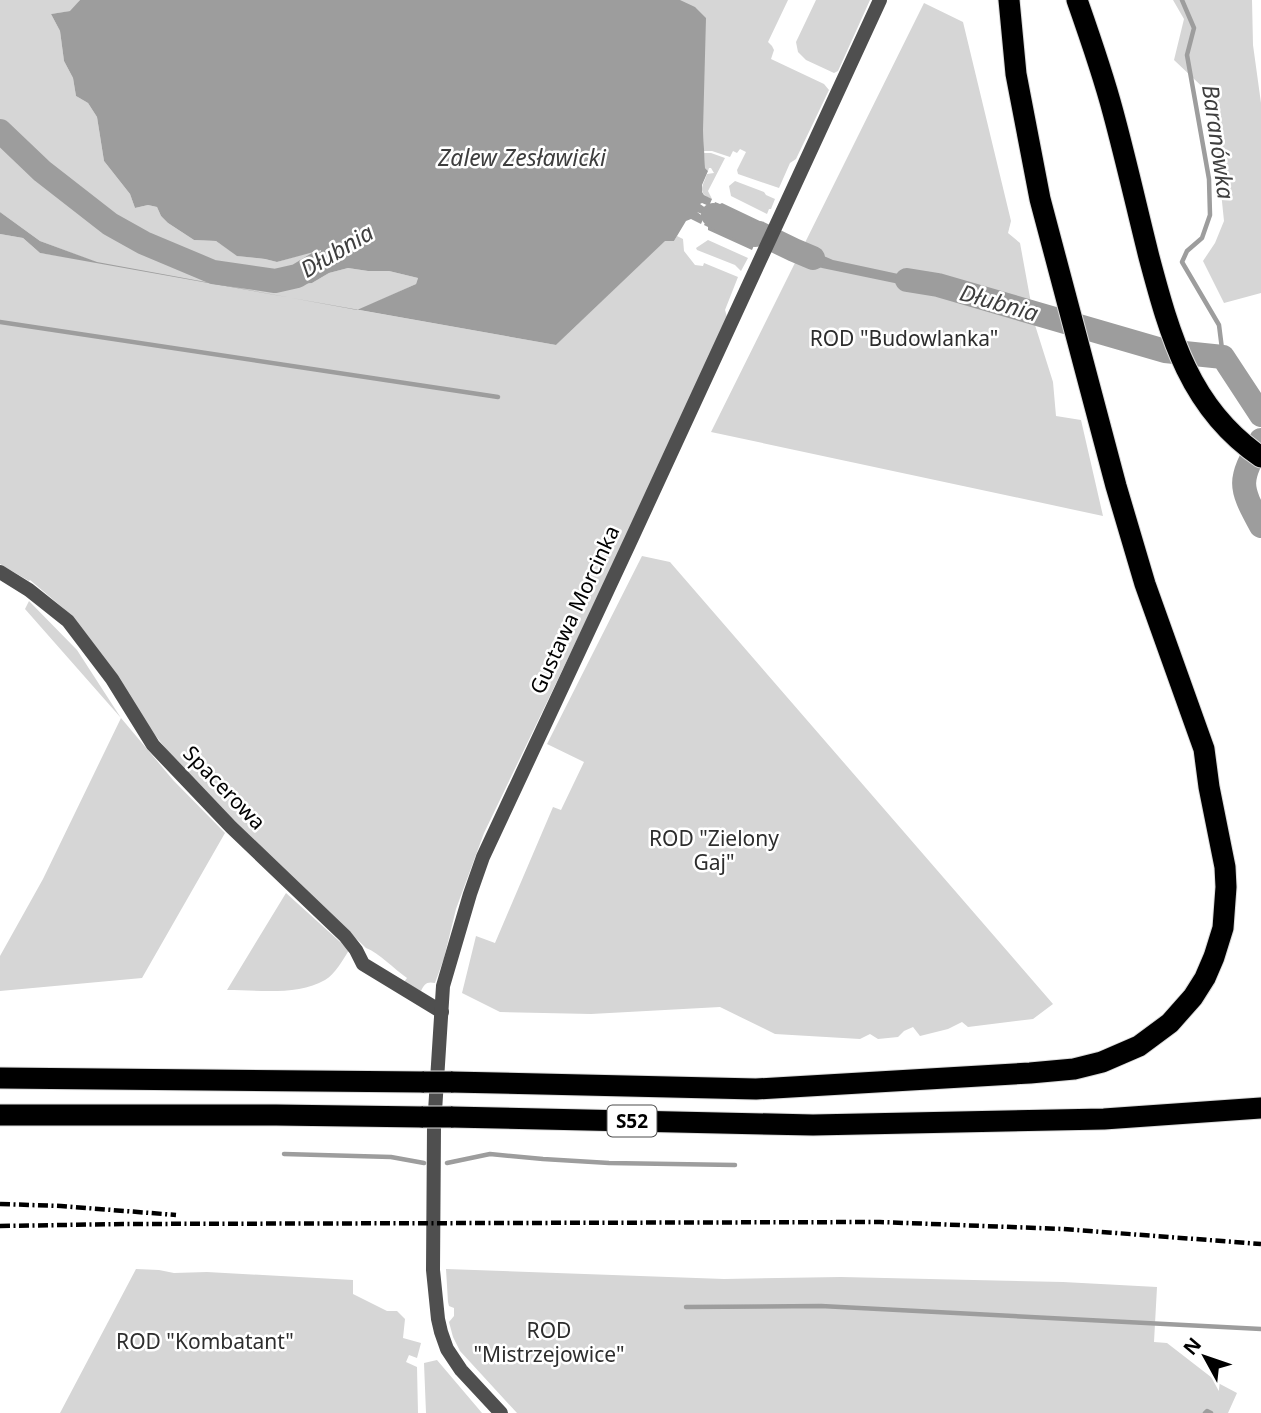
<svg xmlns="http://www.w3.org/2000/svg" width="1261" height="1413" font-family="'Noto Sans',sans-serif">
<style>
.green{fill:#d6d6d6}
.water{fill:#9d9d9d}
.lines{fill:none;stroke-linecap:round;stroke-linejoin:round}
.stream{stroke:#9d9d9d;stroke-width:4.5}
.river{stroke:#9d9d9d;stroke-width:24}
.motorway-casing{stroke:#dbdbdb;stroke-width:23}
.minor{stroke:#4f4f4f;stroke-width:14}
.tertiary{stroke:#4f4f4f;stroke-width:14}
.motorway{stroke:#000;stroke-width:21}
.rail{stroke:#000;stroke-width:4.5;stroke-dasharray:10 3.5 2 3.5;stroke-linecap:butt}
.motorway-bridge-casing{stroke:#dbdbdb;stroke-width:23;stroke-linecap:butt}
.motorway-bridge{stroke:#000;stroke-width:21}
.labels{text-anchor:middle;stroke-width:5;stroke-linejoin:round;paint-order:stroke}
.shield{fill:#fff;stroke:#4c4c4c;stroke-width:2}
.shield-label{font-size:19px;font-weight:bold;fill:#000}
.park-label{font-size:21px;fill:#2d2d2d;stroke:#fff}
.street-label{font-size:21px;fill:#000;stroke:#fff}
.water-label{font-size:23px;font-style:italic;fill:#3e3e3e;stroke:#fff}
</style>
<rect width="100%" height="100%" fill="#fff"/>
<path class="green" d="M0 0H80L71 11 51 14 60 31 64 61 73 78 76 96 88 103 97 117 104 161 130 194 135 208 148 205 157 207 161 216 168 223 194 240 216 241 238 256 265 259 277 262 321 249 319 257 289 274 285 286 312 283 329 273 348 268 368 271H389L418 278 416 284 359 310 556 345 665 240 674 241 677 236 683 239 684 251 695 265 703 266 704 263 738 277 725 310 727 317 622 546 484 833 456 909 444 958 435 983C427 981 424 984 421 991L404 982 407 978C394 969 379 953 366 948L237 824 171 755 155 735 84 632 63 608 30 580 29 581 0 564V234L23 238 40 253 93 261 40 241 0 212Z
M680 0H788L768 42 772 46 774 50 771 59 824 84 829 90 796 159 790 163 779 188 738 174 737 170 746 152 740 149 737 153 733 151 730 157 712 151H704L703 130Z
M816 0H870L838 71 834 73 806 60 798 52 796 42Z
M1173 0H1252L1253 45 1261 103V293L1224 303 1203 261 1215 243 1224 221 1211 95 1174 60 1184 19Z
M924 3 963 22 1011 221 1008 233 1020 243 1035 325 1053 382 1056 416 1081 420 1103 516 711 432Z
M704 153H711L725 158 708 191 712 199C696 193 703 186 707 174L714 173 711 168H709L708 171 705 168Z
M735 181 764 192 766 195 775 199 771 209H769L767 214 731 196 729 186Z
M708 240 748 258 741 271 735 265 697 250 696 248Z
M642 556 670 562 1053 1004 1033 1019 968 1027 962 1022 948 1029 920 1036 913 1027 904 1031 898 1037 878 1039 870 1034 860 1039 775 1034 720 1007 591 1014 500 1012 462 993 476 936 495 943 553 807 561 810 584 762 547 744Z
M29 601 77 650 121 718 173 780 225 833 142 978 0 991V956L43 879 121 718 25 609Z
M286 893 349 950C343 960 335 974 325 980 298 996 257 990 227 990Z
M136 1269 159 1270 174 1273 207 1272 353 1280V1294L387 1311H397L405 1319 403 1338 421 1343 417 1358 409 1355 406 1362 417 1367 418 1413H60Z
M446 1269 724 1279 841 1277 1063 1282 1157 1287 1154 1342 1167 1343 1220 1384 1237 1393 1228 1413H517L460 1351 453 1337 449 1322 454 1316V1308L449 1306 448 1302Z
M437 1360 482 1413H426L424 1363Z"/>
<path class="water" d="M80 0H680L695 7 706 18 703 130 705 168 708 171 702 185V192L704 195 712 199 709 206 702 203 700 204 710 211 707 216 697 212 704 217 701 224 691 219 686 221 674 241H665L556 345 40 253 23 238 0 234V212L40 241 97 262 357 310 416 284 418 278 389 271H368L348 268 329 273 312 283 284 286 289 274 319 257 321 250 277 262 265 259 237 256 216 241 194 240 168 223 161 216 157 207 148 205 135 208 130 194 104 161 97 117 88 103 76 96 73 78 64 61 60 31 51 14 70 11Z
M715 202 720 204 722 203 764 223 752 250 708 230V227L704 225 707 219 712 220 715 213H717L757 232V230L713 207Z
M787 239 799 248H805L833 260 917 278 938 285 909 286 822 268 780 255Z"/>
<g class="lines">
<path class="stream" d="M1182 0 1194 28 1187 55 1209 179 1210 215 1202 238 1187 251 1182 262 1219 325 1223 357
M0 322 498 397
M284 1154 391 1157 424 1163
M447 1163 490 1154 543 1159 609 1163 735 1165
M686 1307 821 1306 1261 1329
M1205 1413 1207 1411 1211 1413"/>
<path class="river" d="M0 131 42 171 110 224 144 243 213 272 275 281 297 276 317 264
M713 215 755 235 759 233 794 250 813 258
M907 280 938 285 1165 351 1223 357 1261 415
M1261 440C1239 482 1238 484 1261 526"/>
<g class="motorway-casing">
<path id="motorway" d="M1077 0C1090 37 1103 74 1113 112 1126 160 1137 209 1149 257 1170 336 1190 409 1261 457
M0 1078 424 1082
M451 1082 756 1089 1030 1073 1074 1069 1102 1062 1139 1046 1170 1023 1193 997 1205 978 1214 957 1223 928 1226 887 1225 867 1209 787 1204 749 1145 584 1116 486 1040 199 1016 74 1009 0
M0 1115H276L423 1117
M451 1117 813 1125 1104 1119 1261 1108"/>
</g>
<path class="minor" d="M0 572 29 590 68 621 112 679 153 745 231 827 345 936 356 950 363 964 442 1012"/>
<path class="tertiary" d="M501 1413 461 1370 447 1349 441 1332 438 1319 433 1270 434 1127 443 986 470 894 483 857 631 540 880 0"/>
<use href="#motorway" class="motorway"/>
<path class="rail" d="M0 1204 61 1206 176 1215
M0 1226 123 1224 880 1222 1063 1229 1261 1244"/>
<g class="motorway-bridge-casing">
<path id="motorway-bridge" d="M424 1082H451
M423 1117H451"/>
</g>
<use href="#motorway-bridge" class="motorway-bridge"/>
</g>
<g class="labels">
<rect class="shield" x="607.5" y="1105.5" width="49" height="31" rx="5"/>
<g class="shield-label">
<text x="632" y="1128">S52</text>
</g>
<g class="park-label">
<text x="904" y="346">ROD "Budowlanka"</text>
<text x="714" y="846">ROD "Zielony<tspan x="714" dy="24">Gaj"</tspan></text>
<text x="549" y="1338">ROD<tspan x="549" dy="24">"Mistrzejowice"</tspan></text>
<text x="205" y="1349">ROD "Kombatant"</text>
</g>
<g class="street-label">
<text transform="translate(575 610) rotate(-65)" y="7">Gustawa Morcinka</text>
<text transform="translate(224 788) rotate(46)" y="7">Spacerowa</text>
</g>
<g class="water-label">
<text transform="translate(1218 142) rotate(82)" y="8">Baranówka</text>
<text x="522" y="166">Zalew Zesławicki</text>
<text transform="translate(337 251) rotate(-31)" y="8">Dłubnia</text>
<text transform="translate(999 303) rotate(16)" y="8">Dłubnia</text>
</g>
</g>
<g transform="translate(1205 1357) rotate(310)" stroke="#ffffff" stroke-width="5" paint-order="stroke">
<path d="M0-5L12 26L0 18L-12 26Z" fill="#000000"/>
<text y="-10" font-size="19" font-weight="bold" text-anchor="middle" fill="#000000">N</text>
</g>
</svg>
